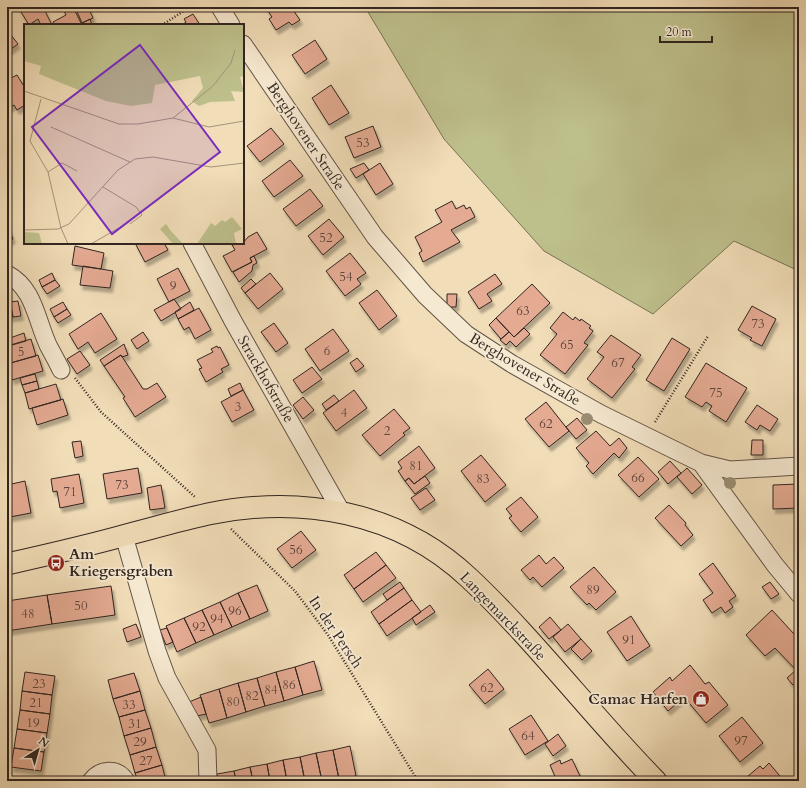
<svg xmlns="http://www.w3.org/2000/svg" width="806" height="788" font-family="Cardo,serif">
<style>
.green{fill:#bec08c;stroke:#787256}
.building{fill:#e4aa92;stroke:#312520;filter:url(#shadow)}
.lines{fill:none;stroke-linecap:round;stroke-linejoin:round}
.minor-casing{stroke:#615346;stroke-width:19}
.major-casing{stroke:#312520;stroke-width:23}
.path{stroke:#312520;stroke-width:2.5;stroke-dasharray:1 2;stroke-linecap:butt}
.minor{stroke:#f6e9d1;stroke-width:17}
.major{stroke:#f1ddb8;stroke-width:21}
.tree{fill:#9b8d73}
.labels{text-anchor:middle;stroke-width:3.5;stroke-linejoin:round;paint-order:stroke}
.number-label{font-size:13px;fill:#5e463c}
.street-label{font-size:15px;fill:#312520;stroke:#f6e9d1}
.poi-label{font-size:15px;font-weight:bold;fill:#312520;stroke:#f6e9d1;text-anchor:start}
.inset-road{fill:none;stroke:#a4937b;stroke-width:1}
.view{fill:#7b2cbf;fill-opacity:0.15;stroke:#7b2cbf;stroke-width:2}
.inset-edge{fill:none;stroke:#312520;stroke-width:2}
</style>
<defs>
<filter id="shadow"><feDropShadow dx="2.5" dy="4.5" stdDeviation="1" flood-color="#0004"/></filter>
</defs>
<rect width="100%" height="100%" fill="#f1ddb8"/>
<filter id="stains"><feTurbulence type="fractalNoise" baseFrequency=".005" numOctaves="4"/><feColorMatrix values="0 0 0 0 .2 0 0 0 0 .09 0 0 0 0 .02 0 0 0 .5 -.17"/></filter>
<radialGradient id="worn" r=".72"><stop offset=".6" stop-color="#630" stop-opacity="0"/><stop offset="1" stop-color="#630" stop-opacity=".3"/></radialGradient>
<path class="green" d="M365 7H799V271L734 241 653 314 544 251 444 139Z"/>
<path class="building" d="M18 7H43L52 25H41L38 19 29 25Z
M66 7H73L82 25H54L53 22 66 15 63 9Z
M75 7H88L93 18 82 23Z
M291 7 300 20 292 25 289 22 276 30 269 19 272 17 266 8Z
M193 14 200 25H182L186 22 184 19Z
M90 19 92 25H82V23Z
M7 30 18 44 7 52Z
M315 40 327 59 305 74 292 55Z
M17 75 25 88V105L17 110 14 105 7 109V80Z
M331 85 349 113 329 125 312 98Z
M373 126 381 147 354 158 345 137Z
M271 128 284 144 260 162 247 146Z
M290 160 303 176 274 197 262 181Z
M364 163 369 170 356 178 350 169Z
M380 163 393 184 376 195 363 174Z
M310 189 323 206 296 226 283 209Z
M452 201 456 209 464 205 466 209 470 207 475 217 451 230 460 242 423 262 419 253 422 251 415 237 442 222 435 210Z
M329 219 344 237 323 255 308 236Z
M8 227 13 239 7 242V228Z
M257 232 267 249 250 258 252 262 232 272 223 256 235 250 232 245 243 243 248 237Z
M135 243H164L168 250 145 262Z
M75 246 104 253 101 269 72 265Z
M350 253 366 273 357 279 361 284 345 296 326 271Z
M254 256 257 263 253 265 252 271 239 282 233 272 252 262 250 258Z
M83 266 113 271 110 288 80 285Z
M178 268 190 291 169 302 157 279Z
M52 273 55 280 42 287 39 280Z
M270 273 283 289 258 309 245 293Z
M495 274 502 284 487 294 492 301 479 309 468 292Z
M251 279 256 284 245 293 241 288Z
M55 280 60 286 47 294 42 287Z
M532 284 550 303 514 337 496 318Z
M7 285 13 317 7 318Z
M377 290 397 316 379 330 359 303Z
M447 294H457L456 307H447Z
M174 299 181 309 161 321 154 310Z
M18 301 21 316 13 317 10 302Z
M63 302 67 309 54 317 50 309Z
M190 302 194 310 178 319 175 312Z
M752 306 776 319 762 346 750 340 752 338 738 330Z
M199 308 211 330 195 339 189 327 184 330 178 319Z
M67 309 71 315 58 323 54 317Z
M563 312 573 320 575 317 580 321 581 319 591 326 589 328 593 331 584 343 588 345 565 374 540 355 557 334 550 328Z
M101 313 117 339 95 353 88 342 78 349 69 334Z
M496 318 509 332 501 339 489 325Z
M274 323 288 343 276 352 261 332Z
M524 328 530 334 516 347 510 341 506 345 500 340 509 332 514 337Z
M333 329 349 351 320 371 305 349Z
M143 332 149 341 137 349 131 340Z
M24 333 26 341 12 345 10 338Z
M611 335 641 355 632 367 635 369 612 398 587 379 604 357 597 352Z
M672 338 690 349 664 391 646 380Z
M31 339 36 356 7 364V346Z
M124 344 128 355 122 357 121 355 104 366 100 360Z
M217 346 218 348 220 347 229 365 221 369 223 372 206 382 199 369 202 368 197 360 213 352 211 349Z
M80 351 90 365 77 374 67 359Z
M38 355 43 371 12 380 7 364Z
M121 355 143 389H147L157 383 166 397 135 417 123 398 125 397 104 366Z
M357 358 364 366 356 372 350 363Z
M706 363 747 388 726 422 709 411 712 406 706 402 702 407 685 397Z
M312 367 322 379 302 393 293 380Z
M35 374 37 381 22 385 20 378Z
M37 381 39 389 25 393 22 385Z
M240 383 243 390 231 396 228 389Z
M56 384 61 400 29 409 25 393Z
M243 390 254 410 232 422 221 402Z
M354 390 367 408 336 431 323 413Z
M334 395 339 401 326 410 322 404Z
M303 397 314 410 303 419 293 405Z
M63 399 68 415 37 425 32 408Z
M546 402 569 431 549 447 525 419Z
M757 405 778 419 770 431 760 425 757 430 745 422Z
M394 409 410 428 403 433 405 435 380 456 362 435Z
M577 418 587 430 576 439 566 427Z
M596 431 610 446 619 438 627 448 619 458 614 453 593 474 586 466 589 463 576 448Z
M752 440H763V455H751Z
M81 441 83 456 75 458 72 442Z
M419 446 435 468 414 484 409 478 405 481 398 471 402 468 398 462Z
M481 455 506 485 485 502 461 471Z
M638 457 659 479 639 497 618 475Z
M670 461 681 473 668 484 658 472Z
M138 468 142 493 107 499 103 474Z
M687 468 702 485 692 494 677 477Z
M79 474 84 503 60 508 57 491 53 492 51 479Z
M425 476 430 483 415 494 405 481 409 478 414 484Z
M25 481 31 513 10 517 7 485Z
M799 484V508L773 509V485Z
M161 485 165 508 150 510 147 488Z
M426 488 435 500 420 510 411 498Z
M521 497 538 517 521 532 509 518 512 516 506 509Z
M669 505 686 523 685 525 693 535 681 546 655 518Z
M301 531 316 550 292 568 277 549Z
M376 552 386 565 354 589 344 575Z
M539 555 546 564 554 557 564 568 542 587 533 577 530 580 521 570Z
M713 563 736 596 729 601 733 607 725 613 721 607 712 613 703 600 713 593 699 574Z
M386 565 396 578 363 602 354 589Z
M594 567 616 592 596 610 589 603 587 605 570 587Z
M400 582 404 588 387 600 383 594Z
M770 582 779 594 771 599 762 587Z
M257 585 268 611 250 619 238 593Z
M111 586 115 615 52 624 47 595Z
M404 588 412 600 379 624 371 612Z
M238 593 250 619 232 627 220 602Z
M47 595 52 624 7 631V601Z
M412 600 421 612 387 636 379 624Z
M220 602 232 627 214 635 202 610Z
M430 605 435 612 416 625 412 618Z
M202 610 214 635 196 643 184 618Z
M772 610 794 634 799 629V679L793 685 787 678 796 670 775 648 765 656 746 635Z
M631 616 650 646 627 661 607 632Z
M550 617 561 630 549 639 539 627Z
M184 618 196 643 177 652 166 626Z
M136 624 141 637 127 642 123 629Z
M568 624 581 639 565 652 553 637Z
M167 628 173 642 166 645 160 630Z
M581 639 592 651 582 660 571 649Z
M314 661 322 690 303 695 295 667Z
M690 665 705 684 709 682 728 705 706 723 684 697 668 711 653 692 670 677 672 681Z
M295 667 303 695 284 701 276 672Z
M488 669 504 689 485 704 469 685Z
M25 672 55 676 52 695 22 691Z
M276 672 284 701 265 706 257 678Z
M134 673 140 691 113 699 108 680Z
M257 678 265 706 246 712 238 683Z
M238 683 246 712 227 718 219 689Z
M219 689 227 718 209 723 200 695Z
M22 691 52 695 50 714 20 710Z
M140 691 145 710 119 717 113 699Z
M201 697 206 714 197 716 189 702Z
M20 710 50 714 47 733 17 729Z
M145 710 151 728 124 736 119 717Z
M531 715 548 741 525 755 509 729Z
M742 717 763 743 740 762 719 736Z
M151 728 156 747 130 755 124 736Z
M17 729 47 733 44 752 14 748Z
M558 734 566 746 553 756 545 744Z
M350 746 356 776 339 779 333 750Z
M156 747 162 765 135 773 130 755Z
M14 748 44 752 41 771 11 767Z
M333 750 339 779 322 781 316 753Z
M316 753 322 781H305L300 757Z
M300 757 305 781H287L283 760Z
M572 759 580 776 570 781H557L550 765 560 760 561 764Z
M283 760 287 781H270L267 764Z
M769 763 784 781H742L760 766 763 769Z
M267 764 270 781H253L250 767Z
M162 765 166 781H138L135 773Z
M250 767 253 781H236L234 771Z
M234 771 236 781H218L217 774Z"/>
<g class="lines">
<g class="minor-casing">
<path id="minor" d="M220 7 231 25
M243 44 375 237 425 295 466 334 512 364 601 414 701 463 775 565 799 594
M192 243 233 321 342 513
M7 274C34 288 36 319 48 345 52 353 57 361 61 370
M701 463 730 470 799 466
M124 536 157 651 167 678 207 750 208 781
M91 781C100 769 117 767 126 781"/>
</g>
<g class="major-casing">
<path id="major" d="M7 564C47 555 87 546 126 535 153 528 181 520 208 514 301 495 398 511 469 578 536 641 592 716 656 781"/>
</g>
<path class="path" d="M162 25 190 7
M75 378 101 412 195 497
M655 422 708 336
M231 529 295 591 328 635 418 781"/>
<use href="#minor" class="minor"/>
<use href="#major" class="major"/>
</g>
<g class="tree">
<circle cx="587" cy="419" r="6"/>
<circle cx="730" cy="483" r="6"/>
</g>
<defs>
<g id="bus-disc" transform="scale(0.9)"><circle r="9.5" fill="#8f2418" stroke="#f6e9d1"/><path d="M-5-6H5V4H4V6H2V4H-2V6H-4V4H-5ZM-3.5-4V0h7V-4ZM-3.5 1.2v1.5H-2V1.2ZM2 1.2v1.5H3.5V1.2Z" fill="#fff"/></g>
<g id="shop-disc" transform="scale(0.9)"><circle r="9.5" fill="#8f2418" stroke="#f6e9d1"/><path d="M-5-2.5h2.3a2.7 3.5 0 0 1 5.4 0H5L5.5 6h-11ZM-1.5-2.5h3a1.5 2.3 0 0 0-3 0Z" fill="#fff"/></g>
</defs>
<g fill-rule="evenodd">
<use href="#bus-disc" x="56" y="563"/>
<use href="#shop-disc" x="701" y="699"/>
</g>
<g class="labels">
<g class="number-label">
<text x="363" y="147">53</text>
<text x="326" y="242">52</text>
<text x="346" y="281">54</text>
<text x="173" y="290">9</text>
<text x="523" y="315">63</text>
<text x="758" y="328">73</text>
<text x="567" y="349">65</text>
<text x="327" y="355">6</text>
<text x="21" y="356">5</text>
<text x="618" y="367">67</text>
<text x="716" y="397">75</text>
<text x="238" y="411">3</text>
<text x="344" y="417">4</text>
<text x="546" y="428">62</text>
<text x="387" y="435">2</text>
<text x="416" y="470">81</text>
<text x="638" y="482">66</text>
<text x="483" y="483">83</text>
<text x="122" y="489">73</text>
<text x="70" y="496">71</text>
<text x="296" y="554">56</text>
<text x="593" y="594">89</text>
<text x="81" y="610">50</text>
<text x="235" y="615">96</text>
<text x="28" y="618">48</text>
<text x="217" y="623">94</text>
<text x="199" y="631">92</text>
<text x="629" y="644">91</text>
<text x="39" y="688">23</text>
<text x="289" y="689">86</text>
<text x="487" y="692">62</text>
<text x="271" y="694">84</text>
<text x="252" y="700">82</text>
<text x="233" y="706">80</text>
<text x="36" y="707">21</text>
<text x="129" y="709">33</text>
<text x="33" y="727">19</text>
<text x="135" y="728">31</text>
<text x="528" y="740">64</text>
<text x="741" y="745">97</text>
<text x="140" y="746">29</text>
<text x="146" y="765">27</text>
</g>
<g class="street-label">
<text transform="translate(306 136) rotate(56)" y="5">Berghovener Straße</text>
<text transform="translate(525 369) rotate(31)" y="5">Berghovener Straße</text>
<text transform="translate(266 379) rotate(60)" y="5">Strackhofstraße</text>
<text transform="translate(503 616) rotate(46)" y="5">Langemarckstraße</text>
<text transform="translate(336 632) rotate(56)" y="5">In der Persch</text>
</g>
<g class="poi-label">
<text x="69" y="559">Am<tspan x="69" dy="17">Kriegersgraben</tspan></text>
<text x="688" y="704" text-anchor="end">Camac Harfen</text>
</g>
</g>
<g transform="translate(24 24)">
<rect width="220" height="220" fill="#f1ddb8"/>
<path d="M0 0H220V52L216 53 220 68 207 67 211 77 186 78 175 82 168 77 179 64 176 52 131 61 128 79 107 82 82 77 15 50 17 42 0 37ZM208 193 218 205 210 209 212 220H173L187 199 191 202 198 196 201 198ZM142 200 147 207 159 220H149L136 205ZM0 208 15 209 18 220H0Z" fill="#bec08c"/>
<path class="inset-road" d="M0 67 95 100H114L149 94 185 103 220 97M17 75 6 117 24 148 37 204 44 220M149 94 189 62 207 39 211 26M27 103 106 138M24 148 38 139 53 147M79 163 112 183 118 191 106 200M0 206 34 205 45 200 94 146 111 135 129 133 187 143 220 139M67 220 100 201"/>
<path class="view" d="M116 21 196 128 88 210 8 103Z"/>
<rect width="220" height="220" class="inset-edge"/>
</g>
<rect width="806" height="788" fill="none" stroke="#f1ddb8" stroke-width="24"/>
<rect x="8" y="8" width="790" height="772" fill="none" stroke="#312520" stroke-width="2"/>
<rect x="12" y="12" width="782" height="764" fill="none" stroke="#312520"/>
<g transform="translate(38 750) rotate(37)" stroke="#f6e9d1" stroke-width="3" paint-order="stroke">
<path d="M0-3L7 15L0 10L-7 15Z" fill="#312520"/>
<text y="-6" font-size="11" font-weight="bold" text-anchor="middle" fill="#312520">N</text>
</g>
<path d="M660 36v6h52v-6" fill="none" stroke="#312520" stroke-width="2"/>
<text x="666" y="36" font-size="12" fill="#312520" stroke="#f6e9d1" stroke-width="3" paint-order="stroke">20 m</text>
<rect width="100%" height="100%" filter="url(#stains)"/>
<rect width="100%" height="100%" fill="url(#worn)"/>
</svg>
